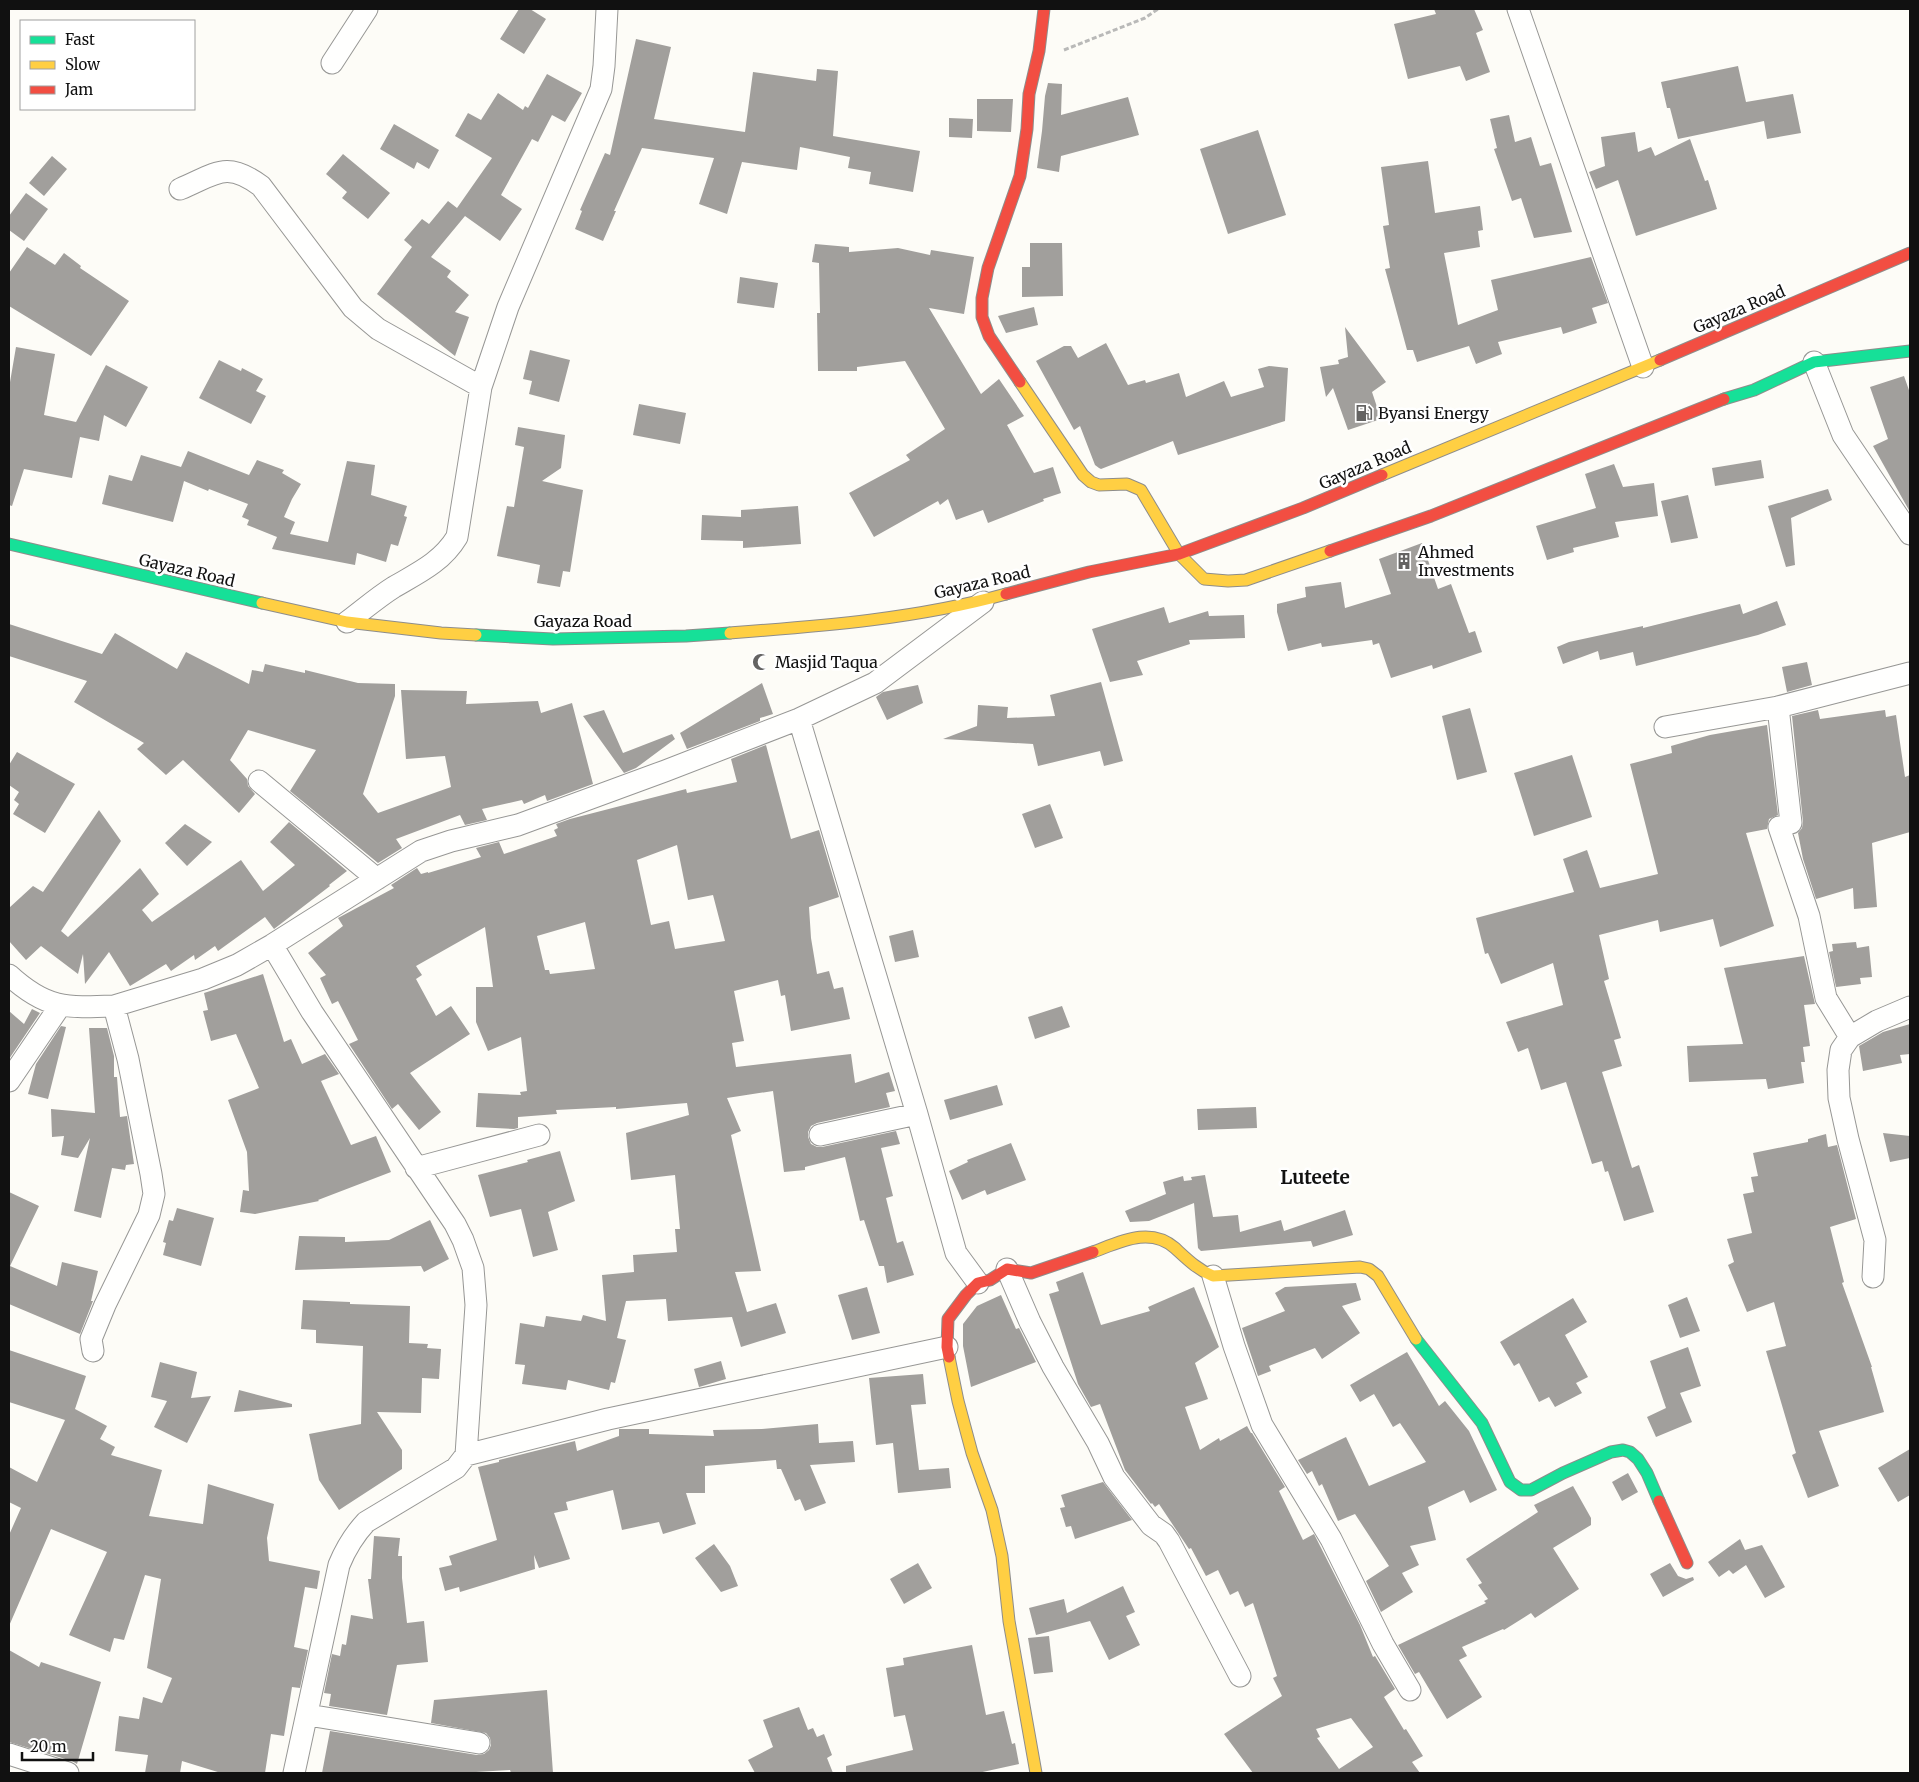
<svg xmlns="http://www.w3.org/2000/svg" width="1919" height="1782" font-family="Merriweather,serif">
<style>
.building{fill:#a19f9c;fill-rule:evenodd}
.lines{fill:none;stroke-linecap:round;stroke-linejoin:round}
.street-casing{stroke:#979795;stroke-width:23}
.fast-casing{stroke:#8e8d8b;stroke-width:13}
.slow-casing{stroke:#8e8d8b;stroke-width:13}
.jam-casing{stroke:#8e8d8b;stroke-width:13}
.path{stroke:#b9b9b8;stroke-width:3;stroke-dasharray:5 2.5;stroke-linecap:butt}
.street{stroke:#fffffe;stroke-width:21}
.fast{stroke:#16e098;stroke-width:11}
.slow{stroke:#ffcf43;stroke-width:11}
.jam{stroke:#f24e42;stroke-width:11}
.labels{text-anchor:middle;stroke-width:5;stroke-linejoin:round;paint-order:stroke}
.street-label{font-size:16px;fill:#111;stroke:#fff}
.poi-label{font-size:16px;fill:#111;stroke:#fff;text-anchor:start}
.quarter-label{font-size:19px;font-weight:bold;fill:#111;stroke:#fff}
</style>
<rect width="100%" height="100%" fill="#fdfcf7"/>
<path class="building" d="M519 9H530L546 19 524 54 500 39Z
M1434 9H1474L1483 30 1476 33 1490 72 1466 81 1460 66 1408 79 1394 24 1436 14Z
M636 39 671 47 654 119 745 132 753 72 816 81 817 69 838 71 833 136 920 151 913 192 869 184 871 172 848 168 850 157 800 147 797 170 742 162 727 214 699 204 714 158 642 148 614 211H616L603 241 575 229 582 211 580 210 605 153 610 155Z
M1738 66 1746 102 1793 94 1801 133 1767 139 1764 121 1678 139 1670 108H1667L1661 82Z
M547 74 582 93 565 122 552 115 538 142 532 139 501 195 522 209 500 241 465 216 431 257 451 271 447 277 469 295 455 312 469 317 455 356 377 294 412 247 404 240 422 219 429 224 448 201 457 208 492 158 455 136 468 113 481 120 498 93 523 110 525 106 528 108Z
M1048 83 1062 84 1061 115 1128 97 1139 135 1061 156 1059 172 1037 168 1042 131 1045 96Z
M977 99H1013L1011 132 977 131Z
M1509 115 1515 142 1531 137 1540 166 1551 163 1572 232 1534 238 1521 198 1512 201 1494 149 1497 148 1490 119Z
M949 118 973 119 972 138 949 137Z
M394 124 439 150 429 169 417 162 414 169 380 149Z
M1258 130 1286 215 1228 234 1200 149Z
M1635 132 1638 152 1651 147 1655 156 1690 139 1705 181 1708 180 1717 209 1636 236 1618 180 1596 189 1589 172 1605 166 1601 137Z
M343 154 390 193 368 219 342 198 347 192 326 174Z
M52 156 67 169 44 196 29 183Z
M1428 161 1435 213 1480 206 1483 230 1478 231 1480 247 1444 253 1458 325 1498 310 1491 280 1591 257 1608 303 1592 308 1597 323 1563 334 1561 327 1498 342 1502 354 1476 364 1469 346 1417 362 1413 350H1407L1385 269 1390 268 1383 226 1389 225 1381 167Z
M26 193 48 209 24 241 9 230V216Z
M1030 243H1062L1063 296 1022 297V267H1030Z
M815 244 849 247V252L898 248 930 255 931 250 974 257 964 314 929 308 981 394 999 379 1024 416 1007 425 1034 473 1053 467 1061 493 1043 499 1044 501 988 523 983 510 956 520 948 499 940 505 938 501 874 537 849 493 910 460 906 455 945 429 905 361 857 367V371H818L817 313H820L819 263 812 262Z
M27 247 55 265 64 253 81 266 80 268 129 301 91 356 9 306V273Z
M740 277 778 283 774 308 737 303Z
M1034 307 1038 325 1006 333 998 316Z
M1345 327 1386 382 1372 392 1381 419 1348 430 1333 388 1326 397 1320 367 1339 364 1338 360 1348 357Z
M1106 343 1128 385 1145 380 1146 383 1179 373 1186 397 1224 381 1231 397 1264 387 1258 369 1269 366 1288 368 1285 421 1178 455 1173 441 1101 469 1099 468 1095 465 1080 426 1074 430 1036 361 1064 346H1071L1078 358Z
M16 347 55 354 44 415 76 422 106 365 148 387 126 427 104 415 99 441 80 437 72 478 24 469 12 506 9 505V388Z
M530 350 570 360 559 402 529 394 532 381 523 379Z
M219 360 241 371 242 368 263 379 256 391 266 396 251 424 199 398Z
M1904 376 1910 393V512L1873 446 1888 439 1870 387Z
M639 404 686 413 680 444 633 435Z
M518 427 565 435 561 468 542 481 583 490 570 572 563 571 560 587 537 583 540 565 497 556 507 506 514 507 524 447 515 445Z
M188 451 249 475 257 460 284 470 282 473 301 484 292 499 284 517 295 522 290 534 328 542 347 461 375 465 371 495 407 506 404 516 407 517 398 546 391 544 386 562 357 553 355 565 272 549 277 537 247 525 249 520 242 517 248 504 209 489 208 491 184 481 173 522 102 504 109 475 132 481 141 455 181 467Z
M1761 460 1764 478 1715 486 1712 468Z
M1614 464 1623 487 1654 483 1658 516 1615 522 1619 537 1573 548 1574 552 1547 560 1536 526 1596 508 1585 474Z
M1828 489 1832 500 1791 518 1795 565 1786 567 1768 506Z
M1688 495 1698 538 1671 543 1661 501Z
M798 506 801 544 743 548V541L701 540 702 515 741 517V510Z
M1422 543 1438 589 1451 584 1469 633 1475 631 1482 652 1433 669 1432 665 1391 678 1379 643 1373 645 1372 640 1322 647 1321 643 1288 651 1277 612V604L1306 597 1305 587 1341 582 1345 608 1391 594 1379 559Z
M1777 601 1786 625 1758 635 1636 666 1633 652 1600 660 1598 651 1563 664 1557 647 1569 642 1643 626V628L1740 604 1743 614Z
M1164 607 1169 623 1208 611 1209 616 1244 615 1245 638 1189 640 1190 644 1137 661 1143 675 1110 682 1092 629Z
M9 624 102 654 115 633 177 669 186 652 249 684 252 670 263 672 265 664 305 673V670L358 683 395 684V696L363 794 378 813 451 787 445 756 406 759 401 690 467 691 466 704 538 701 541 713 572 703 593 784 547 801 545 795 524 804 522 800 482 809 487 820 465 825 460 815 396 839 402 848 378 863 290 791 316 750 248 730 230 760 247 779 248 786 255 794 239 813 183 760 166 775 137 749 144 743 74 702 87 681 9 656Z
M1807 662 1812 685 1787 692 1782 667Z
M1101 682 1123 761 1104 766 1100 751 1038 766 1033 744 943 739 977 726 978 705 1008 707 1007 718 1055 716 1050 695Z
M762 683 773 714 760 718V721L687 749 680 733Z
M918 685 923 703 887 720 876 697 883 692Z
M1470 708 1487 772 1457 780 1442 716Z
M604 710 623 753 672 734 675 739 636 768 624 773 583 716Z
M1818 710 1820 719 1885 710 1886 717 1896 715 1905 777 1910 775V832L1872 843 1877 907 1854 909 1853 888 1816 899 1803 859 1798 833 1802 828 1803 822 1792 716Z
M1767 725 1778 815 1769 819 1767 829 1746 833 1774 926 1720 947 1713 919 1660 932 1658 920 1599 935 1609 979 1604 981 1621 1038 1614 1040 1622 1066 1602 1072 1632 1168 1639 1165 1654 1212 1624 1221 1608 1171 1605 1172 1602 1161 1592 1164 1566 1082 1541 1090 1528 1048 1518 1052 1506 1022 1563 1005 1553 963 1501 984 1488 953 1485 954 1476 918 1574 892 1563 859 1587 850 1600 888 1658 874 1630 764 1672 753 1671 746 1710 735Z
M766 745 791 839 819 830 839 897 809 907 811 938 817 974 829 971 834 989 843 987 850 1019 791 1031 785 995 781 996 778 980 734 991 744 1041 732 1043 736 1067 851 1054 855 1083 889 1072 895 1091 886 1093 890 1107 817 1123 811 1126 808 1132V1137L811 1144 817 1147H822L896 1131 900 1144 881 1148 893 1196 886 1198 897 1243 903 1241 914 1275 887 1283 884 1266H879L864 1220 860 1221 845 1157 805 1167V1170L784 1172 773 1091 727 1098 741 1131 731 1135 761 1271 735 1272 747 1312 776 1303 786 1333 741 1347 732 1317 668 1321 666 1299 626 1301 617 1338 626 1340 615 1383 611 1382 609 1390 568 1380 566 1390 522 1384 525 1365 515 1364 520 1323 544 1327 546 1316 581 1321 583 1315 606 1321 602 1275 634 1272 633 1255 677 1252 675 1229H680L675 1175 631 1180 626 1133 689 1115 687 1103 616 1109V1107L556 1110 557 1114 518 1117V1128L514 1129 476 1127 478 1093 521 1095 520 1092 527 1091 521 1037 488 1051 476 1022V987H493L485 927 416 966 422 975 416 979 436 1016 451 1006 470 1034 410 1073 441 1112 419 1130 398 1104 392 1109 349 1044 358 1040 338 1001 332 1004 320 978 326 975 308 953 343 926 338 918 394 888 391 885 417 868 421 874 428 872V873L481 857 476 848 499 842 504 854 557 836 554 830 558 828 556 824 570 819 686 789 687 793 737 782 731 759ZM677 845 688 900 713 895 725 941 675 949 669 921 651 925 637 860ZM585 922 595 969 550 974 549 970H545L537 936Z
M17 752 75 784 45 833 13 814 19 804 14 800 19 792 9 785V765Z
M1572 755 1592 817 1534 836 1514 773Z
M1050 804 1063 838 1035 848 1022 814Z
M99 810 121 841 61 931 68 937 140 868 159 894 142 910 152 922 241 860 263 891 295 865 270 842 289 822 347 871 329 885 330 886 274 929 265 917 218 951 215 946 195 960 194 955 171 971 166 964 130 986 109 952 85 984 83 954 78 974 41 946 26 960 9 941V908L33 886 43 892Z
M185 824 212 842 187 866 165 843Z
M913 930 919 957 895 962 889 936Z
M1856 942 1857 948 1869 946 1872 977 1860 978 1861 984 1836 987 1829 952 1833 951 1832 944Z
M1804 956 1815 1004 1804 1005 1810 1046 1803 1047 1805 1062H1801L1804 1083 1768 1089 1766 1079 1689 1082 1687 1046 1743 1044 1724 968Z
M263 974 284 1042 291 1039 302 1064 325 1054 339 1074 321 1081 351 1145 376 1136 391 1172 318 1200 319 1201 255 1214 240 1212 243 1190 249 1191 247 1152 228 1100 259 1088 236 1034 211 1041 203 1011 208 1010 204 993Z
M1062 1006 1070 1027 1035 1039 1028 1017Z
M32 1009 40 1013 9 1059V1011L24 1024Z
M1910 1024V1054L1900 1055 1902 1063 1863 1071 1859 1046 1883 1032Z
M61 1026 66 1027 48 1099 28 1094 36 1064Z
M89 1028H107L114 1056V1077H117L120 1117 127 1116 134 1164 126 1165 125 1170 112 1168 101 1218 74 1211 90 1138 78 1158 61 1155 64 1136 52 1137 51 1109 95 1113Z
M997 1085 1003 1105 950 1120 944 1100Z
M1256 1107 1257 1128 1198 1130 1197 1109Z
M1883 1133 1910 1136V1158L1890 1162Z
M1826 1134 1828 1147 1837 1145 1856 1219 1830 1227 1844 1282 1842 1283 1872 1367H1871L1884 1412 1819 1431 1839 1486 1808 1498 1792 1455 1796 1453 1766 1351 1786 1346 1774 1302 1747 1312 1728 1265 1734 1262 1727 1239 1752 1233 1743 1194 1754 1192 1751 1177 1758 1176 1753 1153 1808 1142V1139Z
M1011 1143 1026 1180 987 1195 985 1190 962 1200 949 1171 968 1162 967 1160Z
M560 1151 575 1201 548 1212 558 1250 533 1257 521 1209 490 1217 478 1175 528 1162 527 1160Z
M1205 1175 1213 1217 1238 1215 1240 1232 1281 1220 1284 1231 1345 1210 1353 1235 1313 1247 1311 1241 1201 1251 1198 1248 1194 1203 1149 1221 1130 1222 1125 1211 1166 1194 1163 1182 1183 1176 1184 1181 1192 1180 1191 1177Z
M9 1192 39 1206 10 1266 57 1286 62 1262 98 1271 91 1301H93L80 1334 9 1304Z
M177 1208 214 1218 201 1266 163 1255 166 1243 163 1242 169 1220 173 1221Z
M430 1220 449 1259 424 1272 421 1266 295 1270 299 1236 345 1237V1242L389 1240Z
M1083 1272 1101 1325 1150 1311 1148 1307 1194 1287 1219 1347 1195 1363 1208 1399 1185 1407 1200 1450 1219 1438 1220 1441 1247 1426 1251 1433H1252L1285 1487 1279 1491 1303 1540 1314 1534 1360 1625 1373 1657 1375 1656 1395 1689 1384 1697 1404 1730 1406 1729 1423 1756 1412 1762 1420 1773H1253L1224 1734 1282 1696 1273 1678 1277 1676 1253 1603 1245 1607 1238 1591 1230 1595 1218 1570 1206 1576 1191 1548 1189 1549 1159 1504 1155 1507 1152 1503 1151 1504 1125 1470 1100 1404 1091 1407 1078 1384 1049 1294 1059 1291 1056 1282ZM1351 1718 1373 1747 1339 1769 1317 1738 1320 1737 1316 1729Z
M1356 1283 1361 1300 1342 1306 1360 1333 1322 1359 1315 1348 1269 1366 1271 1371 1258 1376 1242 1328 1285 1311 1275 1293 1285 1287Z
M867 1287 880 1333 852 1340 838 1295Z
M1001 1295 1016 1329 1019 1328 1036 1362 971 1387 963 1346V1324L977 1306Z
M1687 1297 1700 1331 1680 1338 1668 1305Z
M1573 1298 1587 1322 1565 1335 1588 1377 1576 1383 1582 1393 1555 1407 1549 1397 1539 1402 1519 1363 1514 1366 1500 1342Z
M303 1300 350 1302V1304L410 1306 409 1343 428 1344 427 1348 441 1349 439 1379 422 1378 421 1413 377 1412 402 1450V1469L339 1510 319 1480 309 1434 361 1424 363 1346 316 1343V1330L301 1329Z
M1688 1347 1701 1386 1680 1393 1692 1422 1656 1437 1647 1417 1666 1408 1650 1361Z
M9 1350 86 1376 75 1409 107 1426 100 1439 115 1447 111 1455 162 1470 149 1516 203 1524 208 1484 274 1504 267 1538 269 1561 320 1571 317 1589 305 1587 294 1647 308 1650 300 1688 292 1687 284 1736 271 1734 265 1773H221L182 1761 180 1773H145L148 1755 115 1751 119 1716 139 1719 143 1697 162 1703 172 1678 147 1668 161 1579 145 1575 124 1640 114 1638 110 1652 69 1635 107 1552 51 1529 9 1626V1535L21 1508 9 1502V1467L37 1482 65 1420 9 1402Z
M1407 1352 1439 1406 1445 1401 1469 1431 1497 1490 1470 1503 1464 1490 1428 1507 1436 1540 1410 1546 1419 1565 1402 1573 1413 1592 1381 1612 1366 1581 1389 1566 1355 1514 1338 1521 1322 1484 1319 1486 1312 1471 1307 1474 1298 1460 1346 1437 1369 1486 1426 1462 1400 1423 1393 1427 1374 1394 1360 1402 1350 1385Z
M721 1361 726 1379 699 1387 694 1369Z
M160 1362 197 1372 191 1398 211 1396 187 1443 154 1427 167 1401 151 1397Z
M923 1374 926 1404 911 1405 919 1470 949 1468 951 1488 898 1493 893 1443 876 1445 869 1378Z
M239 1390 292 1404V1407L234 1412Z
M818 1424 819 1443 853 1441 855 1462 810 1465 826 1503 805 1511 800 1499 795 1501 781 1469H777L776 1460 705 1466V1493H686L696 1524 663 1534 659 1522 622 1530 613 1490 566 1502 568 1510 554 1513 570 1559 539 1568 534 1555 535 1569 460 1592 459 1587 445 1591 439 1568 452 1565 449 1556 497 1540 478 1467 499 1462V1460L575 1441 577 1451 619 1436V1429H649V1434L714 1436 713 1430 762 1429Z
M1910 1449V1495L1898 1502 1878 1468Z
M1628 1473 1638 1492 1622 1501 1612 1482Z
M1103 1482 1132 1520 1075 1539 1071 1526 1066 1527 1060 1508 1065 1507 1061 1495Z
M1573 1486 1591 1518V1525L1553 1548 1579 1589 1535 1618 1531 1613 1504 1630 1503 1629 1462 1647 1467 1656 1459 1660 1482 1697 1447 1719 1419 1672 1415 1674 1398 1645 1486 1603 1484 1601 1488 1599 1478 1585 1482 1583 1466 1559 1538 1512 1534 1505Z
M374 1536 400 1538 398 1556H402V1578L407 1623 424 1621 428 1662 397 1665 387 1715 329 1706 331 1694 324 1693 332 1654 340 1656 342 1644 346 1645 351 1615 373 1619 368 1579H371Z
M1740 1539 1745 1550 1762 1545 1785 1587 1765 1598 1746 1565 1733 1574 1729 1570 1719 1577 1708 1562Z
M714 1544 730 1566 738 1586 721 1592 695 1558Z
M918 1563 932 1588 904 1604 890 1579Z
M1670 1563 1678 1576 1686 1579 1693 1577 1694 1580 1663 1597 1650 1574Z
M1123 1586 1135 1612 1126 1616 1140 1645 1109 1660 1090 1621 1036 1635 1029 1608 1064 1599 1067 1613Z
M1049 1636 1053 1672 1034 1674 1028 1638Z
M972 1645 986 1715 1004 1711 1012 1744 1015 1743 1019 1764 978 1773H846V1766L913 1750 905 1715 894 1717 886 1668 904 1665 903 1658Z
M9 1650 39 1667 41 1662 101 1682 77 1764 72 1761 9 1742Z
M547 1690 553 1773H511L510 1770 459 1773H322L330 1731 477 1755 484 1754 489 1750 491 1745 490 1738 486 1733 431 1723 434 1700Z
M799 1707 808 1730 813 1728 817 1737 824 1734 832 1755 827 1758 833 1773H755L748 1760 773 1747 763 1720Z"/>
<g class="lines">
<g class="street-casing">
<path id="street" d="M1518 9 1643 367
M332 63 367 9
M180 189C216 174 226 160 261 186L353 308 378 329 481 387 457 537C442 562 418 573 394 587 378 597 363 610 347 622
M1814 362 1843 435 1910 534
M481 387 508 307 601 89 604 66 607 9
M1778 707 1791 823
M799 719 917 1114
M1665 727 1778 707 1910 673
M259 781 377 879
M1779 827 1809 916 1826 998 1850 1037
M272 945 312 1012 455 1224 463 1240 473 1268 476 1305 466 1455 456 1468 366 1522C354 1535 346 1548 339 1565L294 1773
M9 975C46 1009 66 1008 114 1006L128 1059 151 1174 154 1194 149 1215 105 1305 91 1339 93 1351
M114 1006 203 979 237 965 272 945 421 851 451 841 518 825 665 771 799 719 875 683 983 602
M9 1081 60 1006
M820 1135 917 1114 956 1253 978 1283
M416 1168 539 1135
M1007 1269 1030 1322 1053 1367 1098 1443 1114 1477 1151 1525 1164 1534 1169 1541 1240 1676
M1213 1276 1234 1346 1262 1425 1331 1539 1383 1644 1410 1690
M1873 1277 1875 1240 1848 1139 1839 1098 1838 1070 1841 1050 1850 1037 1877 1021 1910 1007
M466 1455 608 1419 947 1347
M308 1715 479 1743
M9 1754 68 1773"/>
</g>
<g class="fast-casing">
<path id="fast" d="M1724 399 1754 390 1814 362 1910 351
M9 544 262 603
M476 635 553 639 686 636 730 633
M1416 1339 1482 1423 1510 1482 1521 1490H1531L1563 1473 1611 1452 1623 1450 1630 1452 1638 1459 1647 1473 1659 1501"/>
</g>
<g class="slow-casing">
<path id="slow" d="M1020 382 1083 475 1091 482 1099 485 1127 484 1141 490 1179 554 1204 579 1228 581 1246 580 1330 551
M1382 475 1660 360
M262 603 347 622 441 633 476 635
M730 633C822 626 916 619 1006 594
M1093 1252C1120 1242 1150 1226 1175 1248 1187 1259 1198 1270 1213 1276L1360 1267 1369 1269 1378 1276 1416 1339
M949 1357 958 1401 972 1453 992 1510 1002 1556 1009 1621 1036 1773"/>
</g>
<g class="jam-casing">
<path id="jam" d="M1660 360 1910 253
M1020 382 989 336 982 317V298L988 268 1020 176 1027 129 1029 94 1039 51 1044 9
M1330 551 1431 516 1724 399
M1006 594 1089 572 1179 554 1303 508 1382 475
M949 1357 947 1347 948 1319 966 1295 978 1283 990 1280 1007 1269 1031 1273 1093 1252
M1659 1501 1687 1563"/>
</g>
<path class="path" d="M1064 50 1145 18 1158 9"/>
<use href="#street" class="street"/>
<use href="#fast" class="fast"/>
<use href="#slow" class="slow"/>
<use href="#jam" class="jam"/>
</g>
<defs>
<g id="fuel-bare" transform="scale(1.35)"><path d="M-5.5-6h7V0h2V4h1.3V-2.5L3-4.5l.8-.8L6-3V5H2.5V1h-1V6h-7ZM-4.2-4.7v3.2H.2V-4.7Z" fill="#646362" stroke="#fff" stroke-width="2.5" paint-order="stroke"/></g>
<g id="building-bare" transform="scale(1.35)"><path d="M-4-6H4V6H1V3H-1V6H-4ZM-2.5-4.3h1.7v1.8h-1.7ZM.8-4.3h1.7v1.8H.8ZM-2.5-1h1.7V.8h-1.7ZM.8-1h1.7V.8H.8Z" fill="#646362" stroke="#fff" stroke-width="2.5" paint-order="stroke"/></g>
<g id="mosque-bare" transform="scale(1.35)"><path d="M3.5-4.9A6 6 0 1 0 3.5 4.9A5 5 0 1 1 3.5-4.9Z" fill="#646362" stroke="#fff" stroke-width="2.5" paint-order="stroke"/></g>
</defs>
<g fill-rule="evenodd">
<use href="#fuel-bare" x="1364" y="413"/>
<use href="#building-bare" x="1404" y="561"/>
<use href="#mosque-bare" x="761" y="662"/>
</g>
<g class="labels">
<g class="street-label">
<text transform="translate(1739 309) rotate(-23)" y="6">Gayaza Road</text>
<text transform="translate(1365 465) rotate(-23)" y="6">Gayaza Road</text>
<text transform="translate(187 570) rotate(13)" y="6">Gayaza Road</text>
<text transform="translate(982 582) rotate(-13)" y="6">Gayaza Road</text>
<text x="583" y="627">Gayaza Road</text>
</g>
<g class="poi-label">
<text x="1378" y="419">Byansi Energy</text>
<text x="1418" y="558">Ahmed<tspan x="1418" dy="18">Investments</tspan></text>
<text x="775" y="668">Masjid Taqua</text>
</g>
<g class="quarter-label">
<text x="1315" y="1184">Luteete</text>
</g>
</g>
<rect width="1919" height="1782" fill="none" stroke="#111111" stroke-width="20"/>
<rect x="20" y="20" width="175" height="90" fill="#ffffff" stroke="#a0a0a0"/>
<rect x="30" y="36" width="25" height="8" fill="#16e098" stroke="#a0a0a0"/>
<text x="65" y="45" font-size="15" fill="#111111">Fast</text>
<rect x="30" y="61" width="25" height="8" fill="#ffcf43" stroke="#a0a0a0"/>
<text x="65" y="70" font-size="15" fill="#111111">Slow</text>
<rect x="30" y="86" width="25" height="8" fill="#f24e42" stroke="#a0a0a0"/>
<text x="65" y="95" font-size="15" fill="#111111">Jam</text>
<path d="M22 1752v8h71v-8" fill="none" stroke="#111111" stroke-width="2.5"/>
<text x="30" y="1752" font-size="15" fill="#111111" stroke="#ffffff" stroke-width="4" paint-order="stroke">20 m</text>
</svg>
